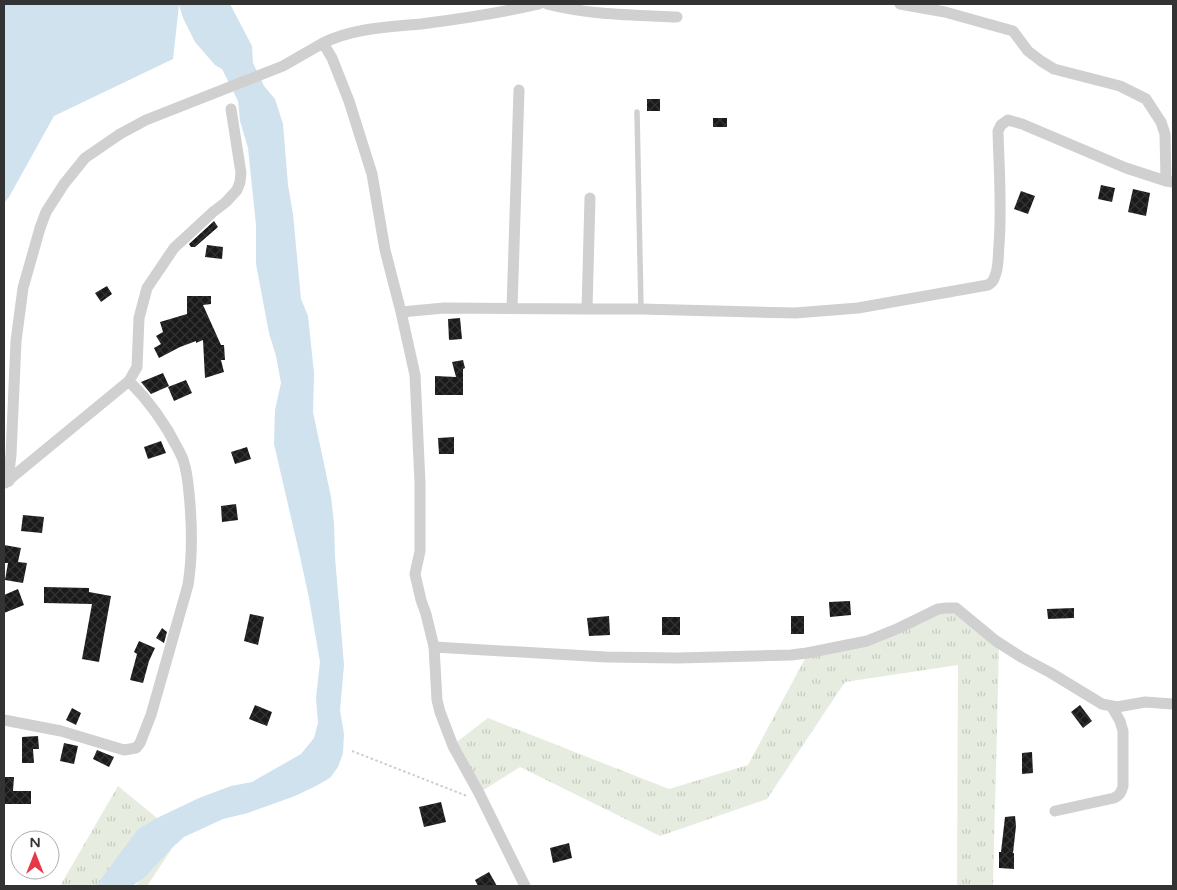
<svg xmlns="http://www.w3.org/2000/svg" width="1177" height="890" font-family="'Varela Round',sans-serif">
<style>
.grass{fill:url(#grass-tufts)}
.water{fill:#cfe2ee}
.building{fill:url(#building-cross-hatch)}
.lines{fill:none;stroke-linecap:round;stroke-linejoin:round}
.path{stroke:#cdcdcd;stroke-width:2;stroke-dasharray:2.5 2.5;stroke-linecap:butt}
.service{stroke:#d0d0d0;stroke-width:5.5}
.minor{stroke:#d0d0d0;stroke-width:11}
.tertiary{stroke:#d0d0d0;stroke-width:14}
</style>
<defs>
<pattern id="grass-tufts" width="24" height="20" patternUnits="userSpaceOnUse" patternTransform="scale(1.25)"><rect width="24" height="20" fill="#e6ecdf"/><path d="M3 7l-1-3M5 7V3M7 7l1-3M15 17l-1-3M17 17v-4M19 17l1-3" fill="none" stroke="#c6cbc0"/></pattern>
<pattern id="building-cross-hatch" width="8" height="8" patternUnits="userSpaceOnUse" patternTransform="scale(1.25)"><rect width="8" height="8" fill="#1a1a1a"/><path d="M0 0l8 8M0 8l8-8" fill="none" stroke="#333"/></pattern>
</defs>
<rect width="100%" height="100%" fill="#fff"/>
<path class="grass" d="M952 613 961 616 999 646 993 886H957L958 665 845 682 767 799 660 836 520 767 482 791 454 744 488 718 669 789 748 765 808 653 879 638 931 614Z
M118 786 157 818 101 886H60Z
M173 847 147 886H135Z"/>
<path class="water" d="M4 4H230L252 46 253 63 264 86 275 99 283 124 288 185 293 214 301 299 308 316 314 373 313 412 331 497 334 523 335 557 344 665 340 710 344 734 343 753 338 767 330 778 316 786 295 796 248 813 223 819 184 837 173 847 144 878 132 886H96L138 829 157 818 199 798 231 786 252 782 301 754 314 738 318 723 316 698 320 662 309 598 299 552 274 444 275 410 281 383 276 356 269 333 256 264V225L248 148 240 121 238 101 222 69 215 65 195 42 183 18 179 5 173 59 54 116 9 197 4 203Z"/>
<path class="building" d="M647 99H660V111H647Z
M713 118H727V127H713Z
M1101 185 1115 188 1112 202 1098 199Z
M1133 189 1150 193 1146 216 1128 212Z
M1021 191 1035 196 1028 214 1014 209Z
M214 221 218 227 195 247H191L189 244Z
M207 245 223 247 222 259 205 257Z
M107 286 112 294 101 302 95 293Z
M187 296H211V304L203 305 221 345H224L225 360H221L224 372 205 378 203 340 196 343V341L180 347 159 358 154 348 161 344 156 336 163 332 160 322 187 314Z
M460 318 462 339 449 340 448 319Z
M463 360 465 368 463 369V395H435V376L456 377 452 362Z
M163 373 169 386 151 394 141 382Z
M186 380 192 393 174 401 168 387Z
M454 437V454H439L438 438Z
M161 441 166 453 148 459 144 447Z
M247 447 251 459 235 464 231 452Z
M236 504 238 520 222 522 221 506Z
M23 515 44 517 42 533 21 531Z
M4 545 21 548 18 562 27 563 23 583 5 580 8 563H4Z
M44 587 89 588V592L111 596 99 662 82 659 92 604 44 603Z
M18 589 24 605 4 613V595Z
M850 601 851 615 830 617 829 602Z
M1074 608V618L1048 619 1047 609Z
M250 614 264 617 258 645 244 641Z
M609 616 610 635 589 636 587 618Z
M791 616H804V634H791Z
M662 617H680V635H662Z
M162 628 167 632 164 643 156 638Z
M139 641 155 648 149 661 143 683 130 680 137 654 134 652Z
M255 705 272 712 267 726 249 719Z
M1080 705 1092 721 1083 728 1071 712Z
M72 708 81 713 76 725 66 720Z
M38 736 39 749H33L34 763H22V737Z
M64 743 78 746 74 764 60 761Z
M97 750 114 757 109 767 93 759Z
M1032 752 1033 773 1022 774V753Z
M4 777H14L13 791H31V804H4Z
M441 802 446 822 424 827 419 807Z
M1015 816 1016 826 1013 853H1014V869L999 868V852H1001L1005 817Z
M569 843 572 858 553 863 550 848Z
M489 872 497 886H478L475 880Z"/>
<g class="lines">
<path class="path" d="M352 751 467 796"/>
<path class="service" d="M637 112 641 309"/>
<path class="minor" d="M547 4C589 15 633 15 677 17
M900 4 945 12 1013 31 1028 51 1041 61 1054 69 1120 86 1146 99 1161 122 1165 134 1166 181
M512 309 519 90
M587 309 590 198
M401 312 444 308 587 309H641L795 313 858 308 988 285C992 283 994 280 995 276 999 267 998 255 999 245 1002 207 999 169 998 131L1001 125 1008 120 1022 124 1126 168 1166 181 1173 182
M8 480 11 455 16 341 23 288 40 228 46 212 64 184 85 158 120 134 146 120 283 66 323 43
M5 483 129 381 137 367 139 318 147 288 174 248 213 212 226 202 237 190 240 182 241 173 231 109
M434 647 606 657 678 658 791 655 807 653 867 641 899 628 938 609 947 608H956L996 641 1021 657 1051 673 1102 704 1117 707 1145 702 1173 704
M4 720 61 731 124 750 136 748 140 743 151 715 188 585C193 554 192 523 189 493 188 483 187 472 184 463 183 458 180 453 178 449 165 423 149 401 129 381
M1055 811 1114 798C1120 795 1121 793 1123 786V731L1120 721 1112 707
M525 886 479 793 453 746 440 712 437 700 434 647 426 614 421 600 415 574 420 551V483L415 375 401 312 385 250 372 174 349 101 332 58 323 43C354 28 388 27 421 24 460 19 500 13 539 4"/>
<path class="tertiary" d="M4 479 8 480"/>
</g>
<rect width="1177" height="890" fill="none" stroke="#333333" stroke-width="10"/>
<g transform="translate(35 855)"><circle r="24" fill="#ffffff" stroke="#adadad"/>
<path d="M0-4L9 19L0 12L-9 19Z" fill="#e63946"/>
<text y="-8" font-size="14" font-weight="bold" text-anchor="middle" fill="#333333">N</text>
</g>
</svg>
